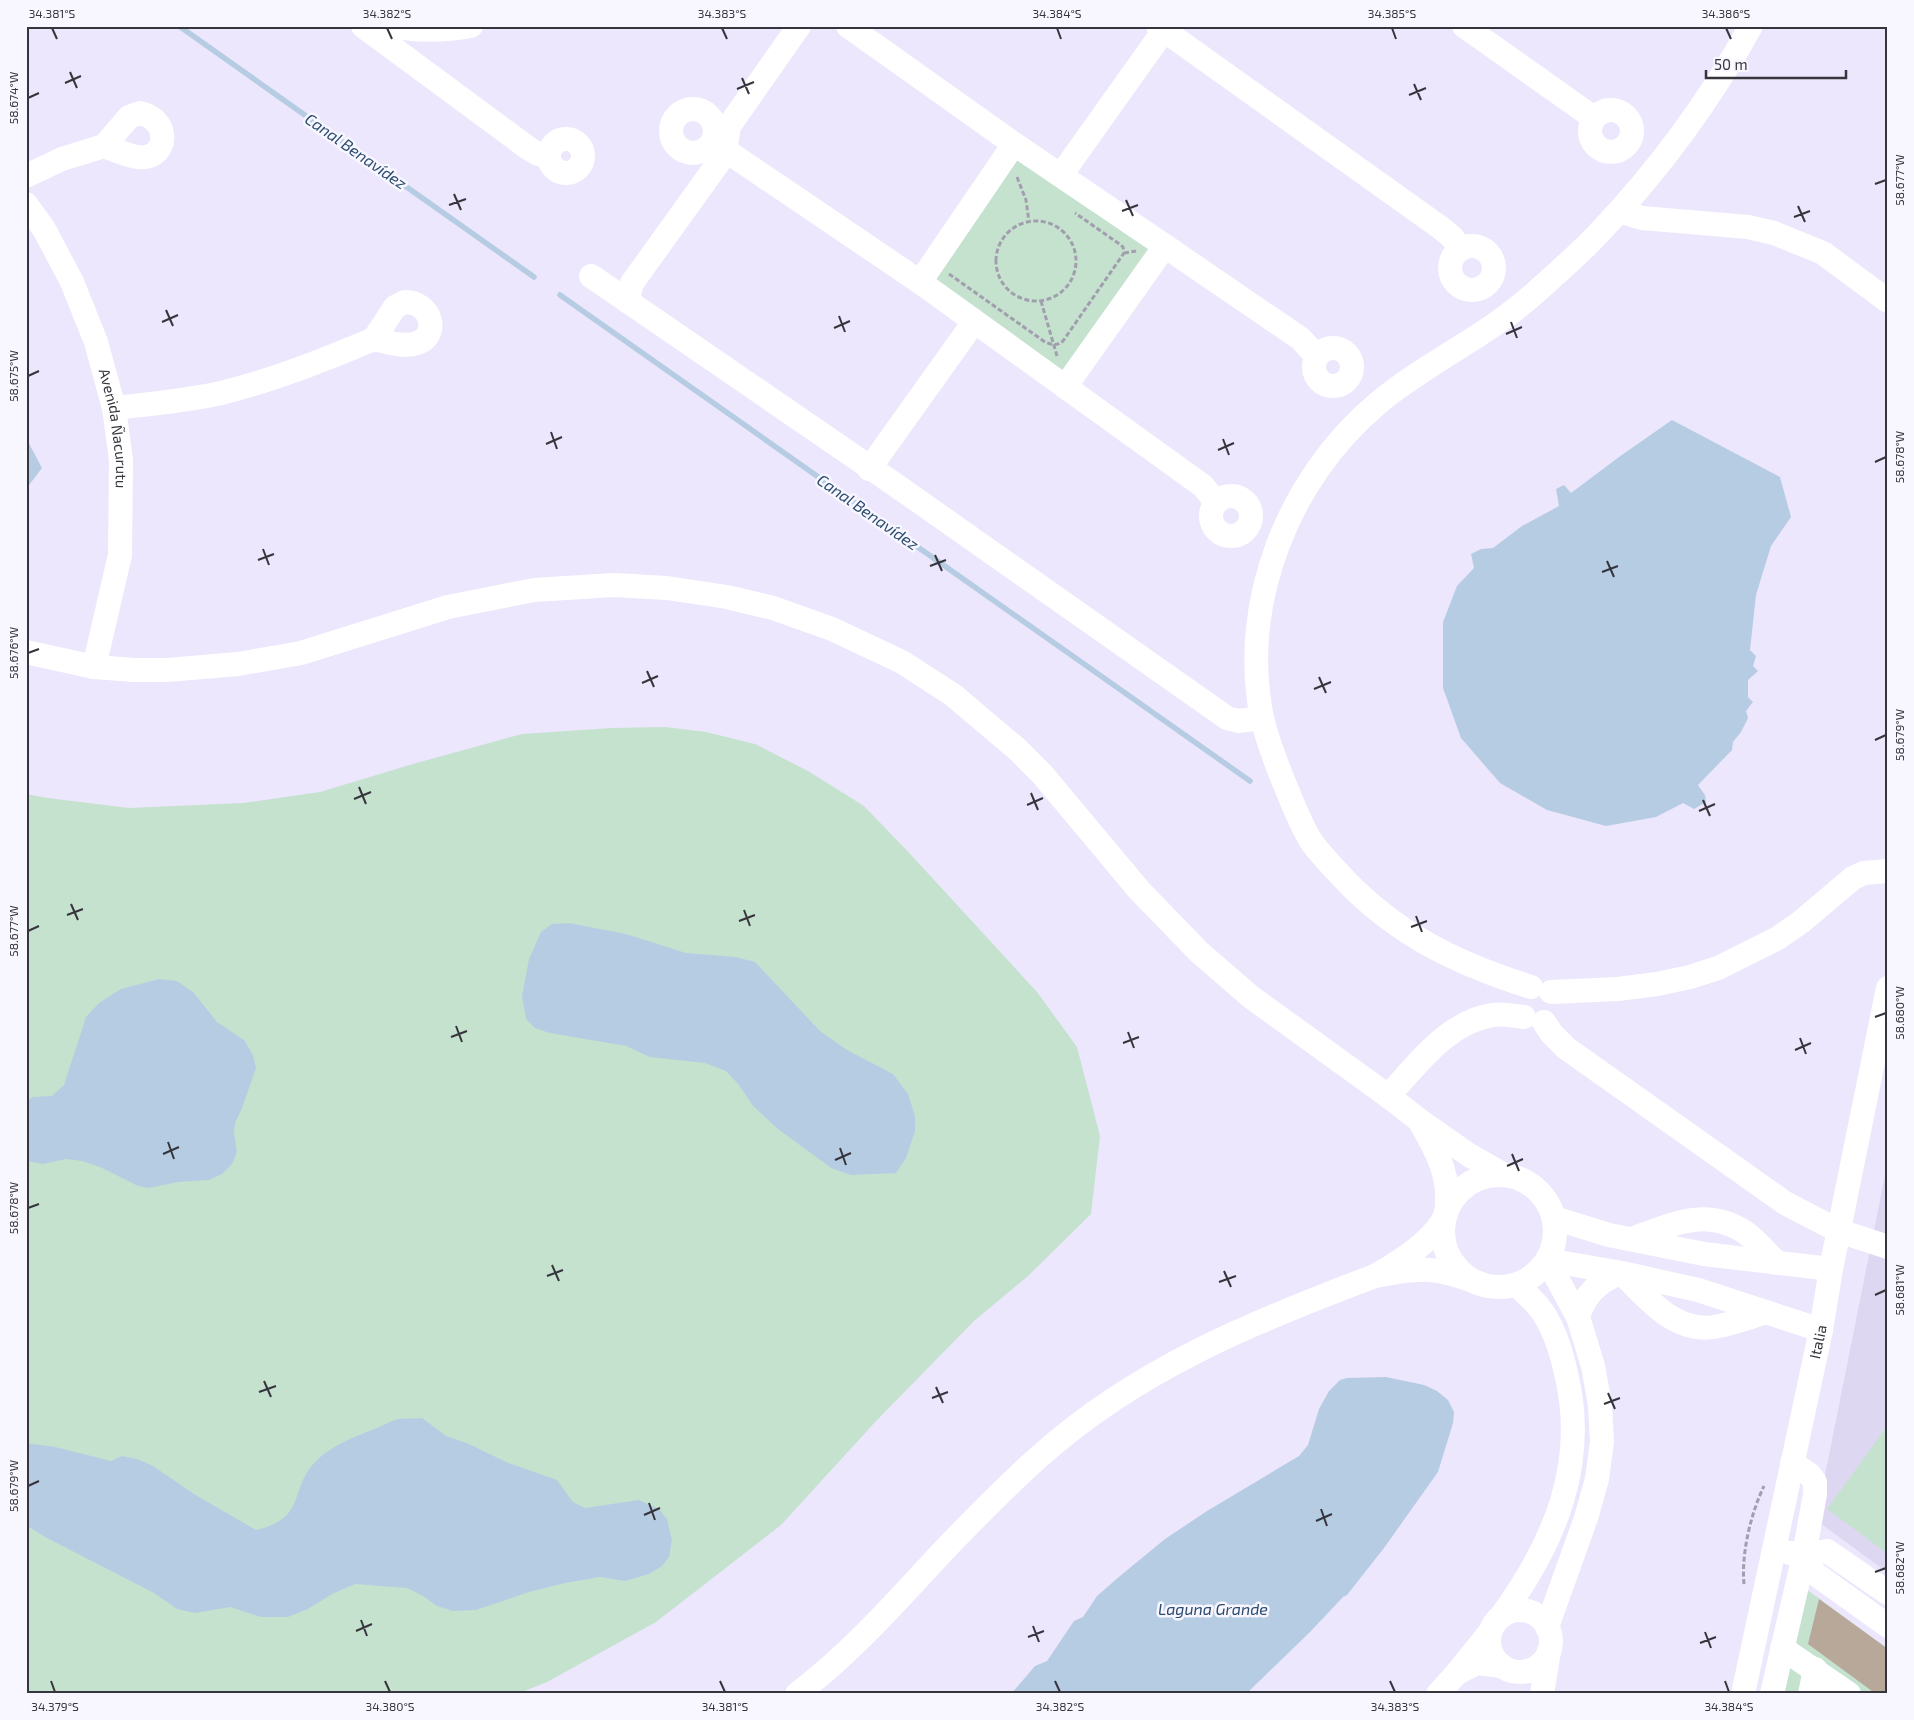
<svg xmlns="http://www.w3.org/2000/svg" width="1914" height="1720" font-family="'Exo 2',sans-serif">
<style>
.built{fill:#ded7f1}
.green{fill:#c5e2cf}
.water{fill:#b6cce3}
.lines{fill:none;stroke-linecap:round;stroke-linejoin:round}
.stream{stroke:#b6cce3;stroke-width:5.5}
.building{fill:#b8a899}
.path{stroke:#a19ead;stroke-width:3;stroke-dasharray:5 2.5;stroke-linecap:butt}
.minor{stroke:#fff;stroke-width:24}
.ticks{fill:none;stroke:#36343c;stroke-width:2}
.labels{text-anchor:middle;stroke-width:5;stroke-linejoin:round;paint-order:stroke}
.street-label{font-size:15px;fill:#36343c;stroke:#f8f6ff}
.water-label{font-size:16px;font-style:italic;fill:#2b4c6f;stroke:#f8f6ff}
.neatline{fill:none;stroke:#36343c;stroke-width:2}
.ticks-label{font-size:12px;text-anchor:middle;fill:#36343c}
</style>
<rect width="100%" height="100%" fill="#ece7fc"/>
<path class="built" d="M1888 1160V1573L1816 1520Z"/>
<path class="green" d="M1014 144 1165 246 1065 387 920 282Z
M665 727 706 732 755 744 808 771 864 806 913 857 1037 992 1077 1047 1100 1136 1091 1214 1028 1276 974 1321 877 1420 781 1525 656 1622 547 1682 517 1694H26V794L48 798 129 808 243 803 320 792 413 764 522 734 611 728Z
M1888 1425V1554L1827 1509Z
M1802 1586 1888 1649V1694H1778Z"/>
<path class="water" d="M1672 420 1780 477 1791 517 1771 546 1756 595 1750 650 1756 656 1753 666 1758 671 1748 680V697L1753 702 1746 711 1748 718 1741 732 1733 742 1732 750 1698 785 1705 795 1706 802 1694 809 1683 803 1656 817 1606 826 1547 810 1500 783 1461 738 1443 688V622L1457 586 1474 568 1471 554 1481 549 1493 548 1522 526 1559 506 1556 489 1564 485 1571 493 1619 457Z
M26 438 42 468 26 489Z
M569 923 626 934 686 953 735 957 755 962 820 1031 847 1050 893 1074 908 1094 915 1116V1131L906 1158 896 1173 851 1175 831 1168 778 1129 753 1106 739 1085 726 1071 705 1063 650 1057 626 1046 550 1033 535 1028 526 1019 522 996 529 959 541 932 552 924Z
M159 979 177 981 194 993 217 1022 244 1040 253 1055 256 1068 242 1108 235 1123 234 1133 237 1152 232 1164 222 1174 209 1180 178 1182 149 1188 138 1186 100 1167 82 1161 66 1159 43 1164 26 1161V1101L33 1097 52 1096 64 1085 86 1017 99 1003 121 989Z
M1386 1377 1424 1385 1437 1391 1448 1400 1454 1412 1453 1423 1438 1472 1384 1548 1347 1595 1343 1597 1310 1632 1246 1694H1011L1035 1666 1047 1661 1074 1621 1083 1617 1097 1596 1120 1576 1165 1539 1207 1511 1299 1456 1308 1445 1319 1409 1329 1391 1340 1380 1347 1378Z
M422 1418 446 1436 469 1444 506 1462 557 1480 573 1502 585 1508 639 1500 659 1509 667 1519 672 1540 669 1557 662 1566 649 1574 625 1581 600 1577 565 1583 529 1592 476 1610 453 1611 437 1606 423 1596 407 1588 355 1584 332 1594 308 1609 288 1617H261L230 1607 195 1613 177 1609 154 1593 45 1537 26 1525V1443L55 1447 111 1461 122 1456 137 1459 153 1466 194 1494 256 1530C308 1518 288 1489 316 1461 333 1444 355 1437 377 1428 384 1425 391 1421 398 1419 406 1418 414 1419 422 1418Z"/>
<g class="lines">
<path class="stream" d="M179 26 534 277
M560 295 1250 781"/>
</g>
<path class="building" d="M1819 1599 1888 1649V1694H1876L1808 1644Z"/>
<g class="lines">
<path class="path" d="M1017 177 1026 200 1029 222
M996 261a40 40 0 1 1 80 0a40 40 0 1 1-80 0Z
M1124 253 1136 251
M949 274 1045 342C1052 345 1057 346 1063 341L1124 253 1123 247 1118 243 1075 213
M1041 301 1057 356
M1744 1584C1741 1554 1751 1513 1764 1486"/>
<g class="minor">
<path d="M363 26 528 148 538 154 549 156"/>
<path d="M390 26C417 31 443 31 471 26"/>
<path d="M848 26 1014 144 1165 246 1301 339 1316 356"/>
<path d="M1158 26 1441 228 1453 238 1459 249"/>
<path d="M1464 26 1594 118"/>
<circle cx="693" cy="131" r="22"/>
<circle cx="1611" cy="131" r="21"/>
<path d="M140 113C167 118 170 152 146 157 133 159 116 150 104 146L129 117Z"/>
<circle cx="566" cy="156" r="17"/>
<path d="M711 145 725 150 920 282 1203 486 1216 502"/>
<path d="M1061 175 1167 26"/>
<path d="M26 176 62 159 104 146"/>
<path id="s1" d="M26 204 44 229 72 282 96 342 114 408 121 460 120 555 94 667"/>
<path d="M1619 211 1642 218 1748 227 1774 233 1823 253 1888 301"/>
<circle cx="1472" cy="268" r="22"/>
<path d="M591 276 897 486 1227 718 1238 721 1262 718"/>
<path d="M920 282 1014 144"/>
<path d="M627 301 632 283 719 162 725 150 729 126 799 26"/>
<path d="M405 302C432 302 440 336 417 343 404 348 386 342 374 339L395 307Z"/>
<circle cx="1333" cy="367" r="19"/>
<path d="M1065 387 1165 246"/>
<path d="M114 408C150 404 186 401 221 393 274 380 324 360 374 339"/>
<path d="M869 469 974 322"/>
<circle cx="1231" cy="516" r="20"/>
<path d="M26 652 94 667 134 670H167L238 664 301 653 448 607 534 590 614 585 667 588 727 597 773 608 832 629 902 662 953 695 1017 749 1042 774 1139 890 1199 952 1251 997 1388 1096 1419 1120"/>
<path d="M1531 987C1458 964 1397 935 1343 878 1333 867 1322 856 1313 844 1300 825 1292 801 1283 780 1275 760 1267 739 1262 718 1239 603 1288 479 1377 404 1427 362 1488 336 1536 292 1557 273 1578 255 1598 234 1657 172 1709 102 1751 26"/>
<path d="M1551 992 1618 989 1657 984 1690 977 1718 968 1778 938 1801 922 1853 878 1864 873 1888 871"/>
<path d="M1544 1022 1552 1034 1566 1048 1785 1203 1839 1231 1888 1247"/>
<path d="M1388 1096C1417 1065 1448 1021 1493 1015 1503 1013 1514 1016 1524 1017"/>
<circle cx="1499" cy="1231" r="56"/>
<path d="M1554 1218 1609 1235 1704 1254 1831 1269"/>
<path d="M1632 1239C1671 1225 1706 1206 1746 1233 1757 1241 1767 1253 1777 1263"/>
<path d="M1478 1283C1435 1266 1420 1267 1375 1276 1398 1263 1436 1239 1446 1214 1447 1210 1447 1206 1447 1202 1449 1172 1434 1146 1419 1120L1469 1155 1504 1175"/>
<path d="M1578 1317C1585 1294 1599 1280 1622 1273 1647 1298 1674 1333 1714 1327 1732 1324 1749 1318 1766 1312"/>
<path d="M1790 1553 1804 1555 1827 1551 1888 1593"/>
<path d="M1804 1555 1814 1573 1888 1626"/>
<circle cx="1520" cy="1641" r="31"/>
<path d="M1502 1615C1555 1542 1588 1463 1566 1373 1561 1350 1553 1324 1538 1306 1532 1299 1524 1292 1517 1285"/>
<path d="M1547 1627 1586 1518 1597 1479 1602 1442 1600 1405 1593 1366 1578 1317 1547 1260 1622 1273 1698 1290 1821 1330"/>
<path d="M1490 1632 1457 1673 1477 1663 1502 1666"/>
<path d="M1782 1648 1849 1694"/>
<path d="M797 1694C854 1651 900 1597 948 1546 978 1515 1008 1484 1040 1456 1137 1369 1255 1321 1375 1276"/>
<path d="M1438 1694 1457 1673"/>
<path d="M1542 1694 1549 1651"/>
<path id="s2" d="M1743 1694 1821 1330 1831 1269 1888 988"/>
<path d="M1772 1694 1804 1555 1815 1494V1482L1809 1474 1792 1463"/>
<path d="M1810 1694 1815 1669"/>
</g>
</g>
<path class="ticks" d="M52 28 57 39M387 28 392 39M722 28 727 39M1057 28 1061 39M1392 28 1396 39M1726 28 1731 39M70 72 77 88M742 78 749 94M65 83 81 76M1414 84 1421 100M737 89 754 82M1409 95 1426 88M28 98 39 93M1875 184 1886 180M454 194 461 210M1126 200 1133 216M449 205 466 199M1798 206 1805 222M1122 211 1138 205M1794 217 1810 211M166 310 173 326M839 316 845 332M162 322 178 315M1511 322 1517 338M834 328 850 321M1506 334 1522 327M28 376 39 371M551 432 557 449M1223 439 1229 455M546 444 562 437M1218 450 1234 443M1875 462 1886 457M263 549 269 565M935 555 942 571M258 560 274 554M1607 561 1614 577M930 566 946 560M1602 572 1618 566M28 653 39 649M647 671 654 687M1319 677 1326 693M642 683 658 676M1314 689 1331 682M1875 740 1886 735M359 787 366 804M1031 793 1038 810M354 799 371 792M1703 800 1710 816M1027 805 1043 798M1699 811 1715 804M71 904 78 920M744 910 750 926M67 915 83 909M1416 916 1422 932M739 921 755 915M1411 927 1427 921M28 931 39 926M1875 1017 1886 1013M456 1026 462 1042M1128 1032 1134 1048M451 1037 467 1031M1800 1038 1806 1054M1123 1043 1139 1037M1795 1050 1811 1043M168 1142 174 1159M840 1148 846 1165M163 1154 179 1147M1512 1154 1519 1171M835 1160 851 1153M1507 1166 1523 1159M28 1208 39 1204M552 1265 559 1281M1224 1271 1231 1287M547 1276 563 1270M1219 1282 1236 1276M1875 1295 1886 1290M264 1381 271 1397M936 1387 943 1403M259 1392 276 1386M1608 1393 1615 1409M932 1398 948 1392M1604 1404 1620 1398M28 1486 39 1481M649 1503 655 1520M1321 1509 1327 1526M644 1515 660 1508M1316 1521 1332 1514M1875 1572 1886 1568M361 1620 367 1636M1033 1626 1039 1642M356 1631 372 1624M1705 1632 1711 1648M1028 1637 1044 1631M1700 1643 1716 1637M51 1681 55 1692M385 1681 390 1692M720 1681 725 1692M1055 1681 1060 1692M1390 1681 1395 1692M1725 1681 1729 1692"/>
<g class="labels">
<g class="street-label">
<text dy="5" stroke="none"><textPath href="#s1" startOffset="244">Avenida Ñacurutu</textPath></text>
<text dy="5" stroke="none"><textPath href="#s2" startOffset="360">Italia</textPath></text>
</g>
<g class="water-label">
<text transform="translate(356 151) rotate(35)" y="6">Canal Benavídez</text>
<text transform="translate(868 512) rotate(35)" y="6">Canal Benavídez</text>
<text x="1213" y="1615">Laguna Grande</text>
</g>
</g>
<rect width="1914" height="1720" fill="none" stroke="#f8f6ff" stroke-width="55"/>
<path d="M1706 70v8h140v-8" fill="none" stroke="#36343c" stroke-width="2.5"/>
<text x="1714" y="70" font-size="15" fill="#36343c" stroke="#f8f6ff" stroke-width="4" paint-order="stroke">50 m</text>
<rect x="28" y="28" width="1858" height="1664" class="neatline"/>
<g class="ticks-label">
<text x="52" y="18">34.381°S</text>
<text x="387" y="18">34.382°S</text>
<text x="722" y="18">34.383°S</text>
<text x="1057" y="18">34.384°S</text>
<text x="1392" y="18">34.385°S</text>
<text x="1726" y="18">34.386°S</text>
<text transform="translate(14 98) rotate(-90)" y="4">58.674°W</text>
<text transform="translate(1900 180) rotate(-90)" y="4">58.677°W</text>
<text transform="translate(14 376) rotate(-90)" y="4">58.675°W</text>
<text transform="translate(1900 457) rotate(-90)" y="4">58.678°W</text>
<text transform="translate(14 653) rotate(-90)" y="4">58.676°W</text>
<text transform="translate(1900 735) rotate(-90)" y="4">58.679°W</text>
<text transform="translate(14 931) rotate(-90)" y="4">58.677°W</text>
<text transform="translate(1900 1013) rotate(-90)" y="4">58.680°W</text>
<text transform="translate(14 1208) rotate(-90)" y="4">58.678°W</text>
<text transform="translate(1900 1290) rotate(-90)" y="4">58.681°W</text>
<text transform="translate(14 1486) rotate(-90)" y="4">58.679°W</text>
<text transform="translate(1900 1568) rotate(-90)" y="4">58.682°W</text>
<text x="55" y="1711">34.379°S</text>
<text x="390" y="1711">34.380°S</text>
<text x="725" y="1711">34.381°S</text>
<text x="1060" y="1711">34.382°S</text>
<text x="1395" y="1711">34.383°S</text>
<text x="1729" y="1711">34.384°S</text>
</g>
</svg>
